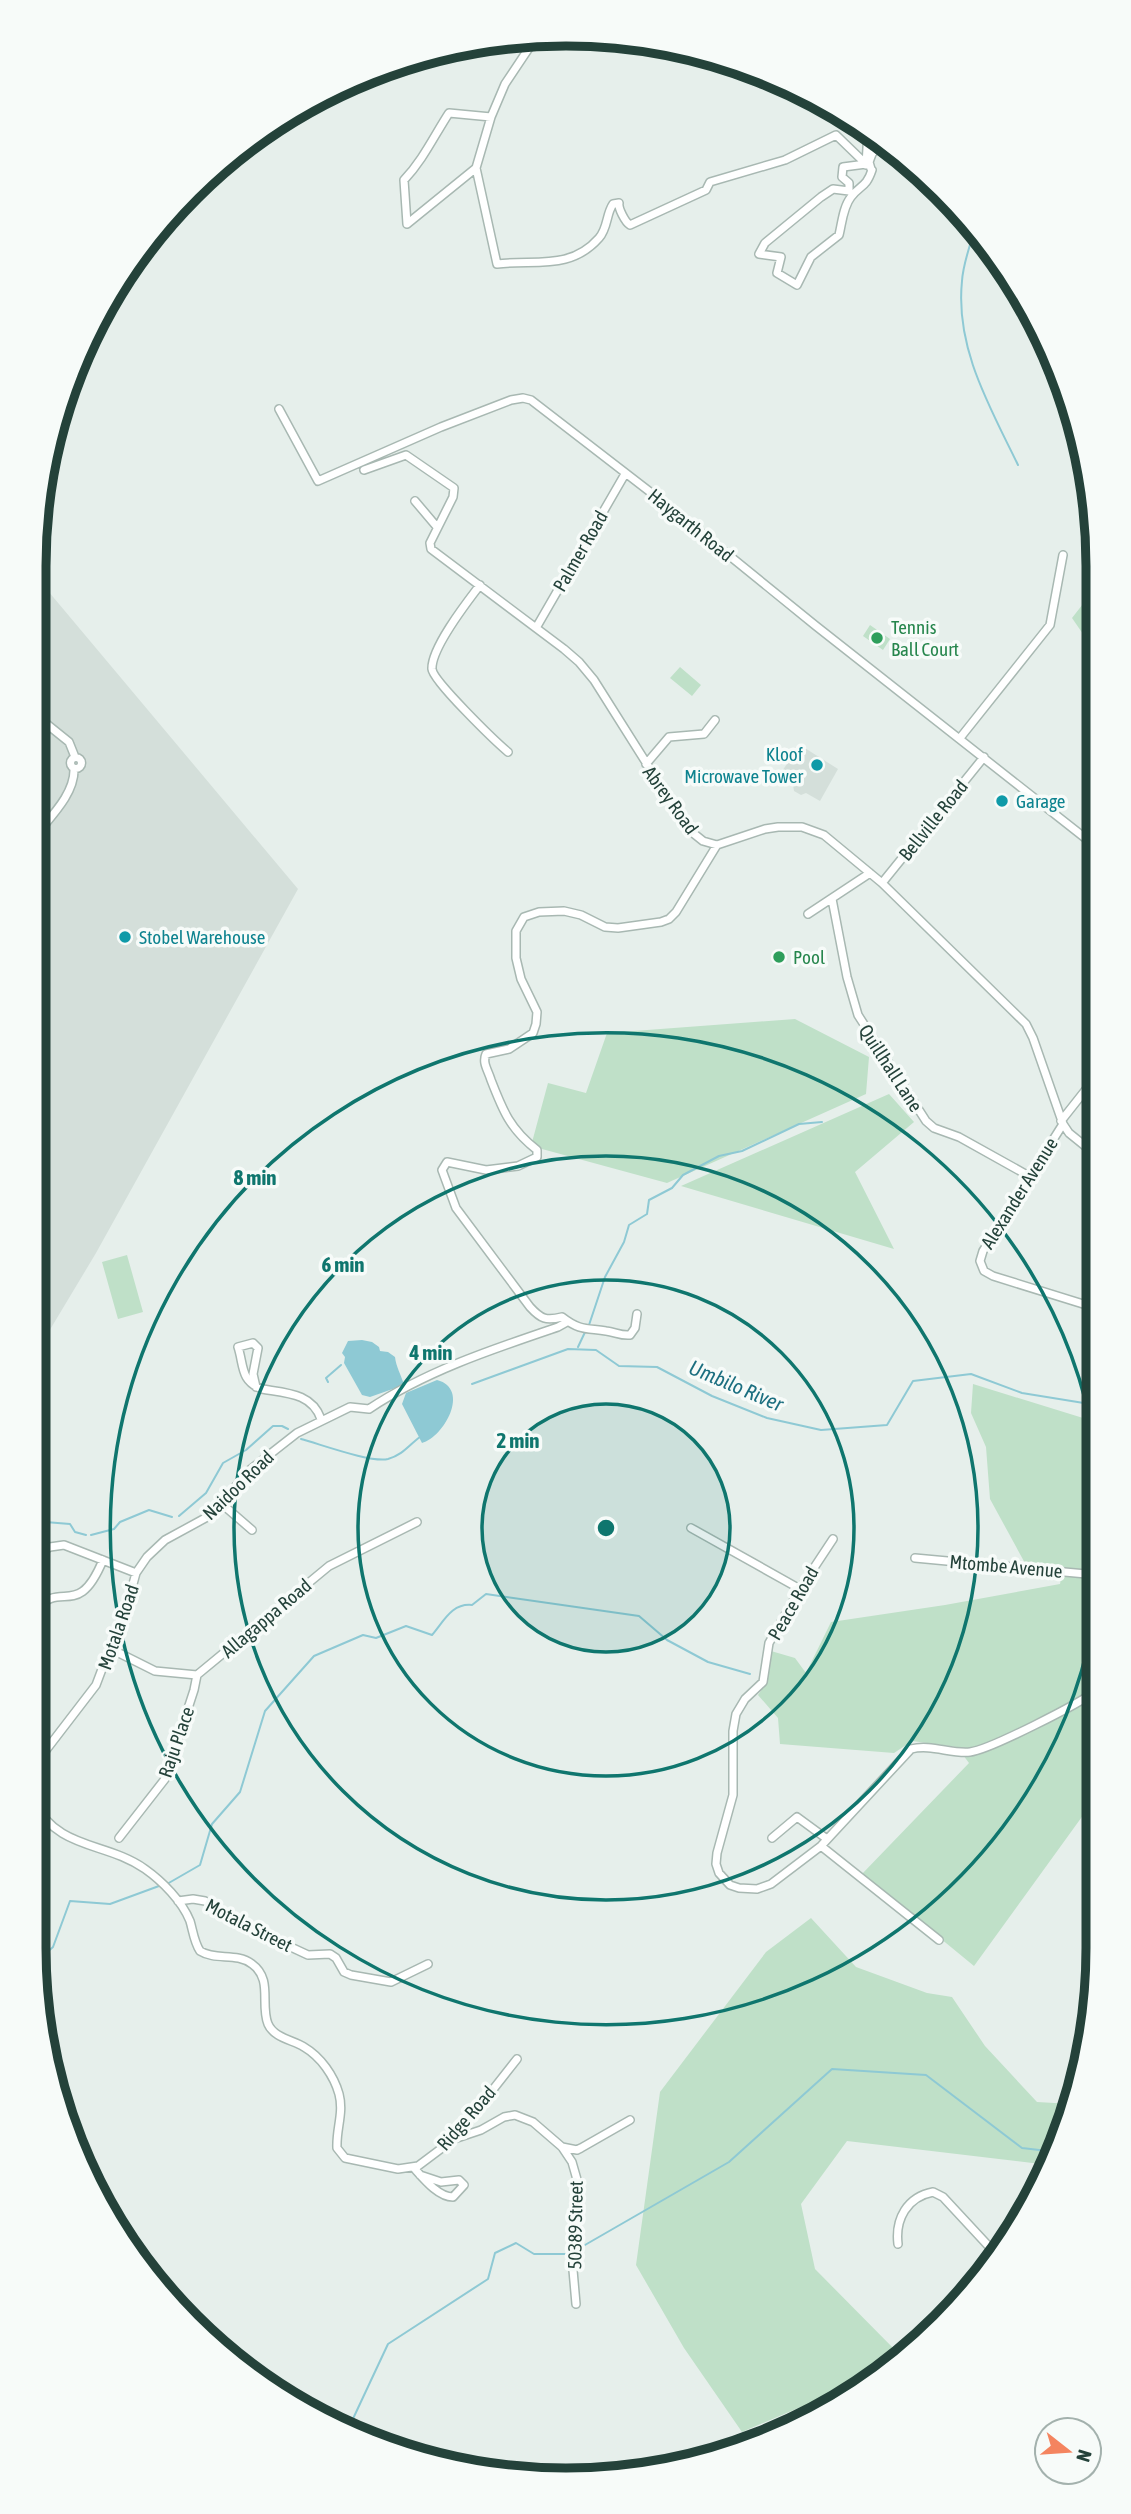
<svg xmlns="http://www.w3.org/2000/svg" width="1131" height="2514" font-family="'Asap Condensed',sans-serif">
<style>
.built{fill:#d4dfda}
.green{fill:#bfe0c8}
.water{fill:#8ec9d4}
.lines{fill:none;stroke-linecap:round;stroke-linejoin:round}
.stream{stroke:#8ec9d4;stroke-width:2}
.minor-casing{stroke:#a8b8b2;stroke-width:10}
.minor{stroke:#fff;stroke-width:7}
.ring{fill:none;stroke:#0f766e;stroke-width:3.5}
.leisure-dot{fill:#2e9e5b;stroke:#f7fbf9;stroke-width:2.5}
.culture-dot{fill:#0f9aa8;stroke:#f7fbf9;stroke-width:2.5}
.labels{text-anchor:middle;stroke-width:7;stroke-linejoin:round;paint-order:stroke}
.street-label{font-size:19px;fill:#24423a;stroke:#f7fbf9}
.leisure-label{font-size:19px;fill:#27864d;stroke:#f7fbf9;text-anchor:start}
.culture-label{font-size:19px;fill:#0d838f;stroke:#f7fbf9;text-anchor:start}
.water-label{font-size:21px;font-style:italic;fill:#1c6f80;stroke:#f7fbf9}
.rim{fill:none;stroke:#24423a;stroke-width:9}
.centre{fill:#0f766e;stroke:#f7fbf9;stroke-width:3.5}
.ring-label{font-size:21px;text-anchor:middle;font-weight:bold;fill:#0f766e;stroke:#f7fbf9;stroke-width:7;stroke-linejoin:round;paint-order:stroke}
</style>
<rect width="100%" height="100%" fill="#e6efeb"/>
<path class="built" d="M33 573 298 889 96 1253 33 1358Z
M800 745 838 769 820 801 806 793 801 795 794 791 793 785 778 777Z"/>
<path class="green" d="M1093 591 1094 650 1072 618Z
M870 625 890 639 883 650 863 636Z
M680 667 701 685 692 696 670 678Z
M795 1019 869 1057 866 1094 667 1183 531 1146 548 1083 586 1093 607 1033Z
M889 1094 914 1122 855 1172 894 1249 681 1186Z
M127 1255 143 1312 118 1319 102 1262Z
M973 1384 1096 1422 1097 1796 974 1966 862 1874 969 1763 957 1747 912 1741 894 1753 780 1744 778 1718 758 1695C768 1682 770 1668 771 1651L795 1658 806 1673 831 1622 945 1605 1060 1584 1062 1574 1060 1568 1026 1565 990 1499 986 1447 971 1413Z
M811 1918 856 1967 927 1993 952 1997 985 2046 1037 2102 1072 2104 1057 2152 1049 2165 847 2141 801 2204 815 2269 899 2354 831 2410 817 2416 803 2406 742 2432 684 2348 636 2265 660 2092 766 1952Z"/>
<path class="water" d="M362 1340 372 1342 379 1347 380 1351 388 1352 395 1357C396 1367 401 1374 404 1385L370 1397 362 1395 344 1363 345 1357 342 1353 348 1341Z
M437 1380C471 1389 444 1437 422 1443L402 1404 406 1393Z"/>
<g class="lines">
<path class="stream" d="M975 229C970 245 963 264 962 281 955 348 990 407 1018 465
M589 1325 605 1277 624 1242 629 1225 647 1214 649 1200 672 1188 683 1175 719 1156 742 1151 799 1124 822 1122
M578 1347 586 1330
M328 1382 326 1378 341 1365
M472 1384 568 1349 596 1350 619 1366 657 1367 712 1396 767 1418 821 1430 887 1425 913 1381 971 1374 1022 1393 1096 1405
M301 1439C320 1444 371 1463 388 1459 403 1455 410 1444 420 1437
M179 1516 206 1493 223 1463 246 1450 273 1426H282L288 1429
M33 1521 70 1524 75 1532 86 1535
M91 1535 114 1529 120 1522 149 1510 172 1517
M167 1884 200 1865 212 1824 240 1792 265 1711 314 1656 363 1635 376 1638 406 1626 432 1635C444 1621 452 1603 472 1605L486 1594 639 1616 667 1640 708 1662 750 1674
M36 1962 53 1947 70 1901 110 1904 159 1886
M578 2249 729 2162 832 2069 926 2075 1022 2148 1048 2151 1059 2146
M347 2427 351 2423 388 2344 488 2279 495 2253 516 2243 534 2254H568"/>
<g class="minor-casing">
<path id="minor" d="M537 36 505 84 491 117 449 113C434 136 423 160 404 180L407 224 476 168 497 264C534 259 570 271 599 238 608 228 606 214 613 204L619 203C618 208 625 222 630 225L706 190 710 182 785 160 836 135 866 164 843 167 842 177 849 183V191L833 189 821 197 765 243 759 254 781 257 777 273 797 285 811 257 839 235C842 223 843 207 851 197 861 184 866 188 872 170
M866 165 868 131
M476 168 491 117
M871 169 869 162 872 154 881 144 894 148
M279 409 318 481 441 427 511 400 523 398 531 400 667 505 816 626 1094 845
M364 470 406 455 454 488 453 497 430 543 431 549 564 649 579 662 594 680 688 829 703 841 717 845 765 829 778 827H802L824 835 882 883 1026 1024 1033 1038 1063 1124 1069 1133 1095 1154
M415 501 437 527
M480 585C467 602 431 648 432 669 433 681 495 741 508 752
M536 628 625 474
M33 713 69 742 75 757
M960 738 1050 625 1063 555
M70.5 763a5.5 5.5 0 1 1 11 0a5.5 5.5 0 1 1-11 0Z
M646 764 669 737 704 734 715 720
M33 839C48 819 75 795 74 769
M882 883 984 757
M832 899 847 977 858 1015 926 1121 934 1128 959 1137 1029 1176
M808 914 870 873
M1061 1121 1095 1078
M1063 1124 983 1251 980 1261 984 1271 993 1276 1096 1308
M637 1314 635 1328 630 1335C621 1336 615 1332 606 1331 587 1328 580 1331 562 1317 546 1321 541 1319 530 1307L456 1208 442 1170 447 1162 486 1170 518 1166 537 1157V1150C510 1129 503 1111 491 1080 488 1070 482 1063 486 1054L509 1049 533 1033 536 1024 537 1012 521 979 516 958V931L524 917 539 912 564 911 581 915 605 927 618 928 661 922 669 919 676 912 717 845
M256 1387 253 1374 258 1348 253 1343 238 1347C244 1365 240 1381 262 1389 286 1393 312 1393 321 1419
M222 1504 252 1530
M691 1528 800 1589
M833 1539 800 1589 769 1643 763 1682 745 1699 736 1714 733 1731V1795L717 1853 716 1864 719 1873 730 1885 739 1888 757 1889 771 1884 821 1846 911 1749C931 1744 951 1754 970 1752 989 1750 1081 1703 1097 1690
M33 1557 50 1547 64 1545 136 1573
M915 1558 1097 1575
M36 1609C62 1580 78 1620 103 1560
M111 1649 155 1671 197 1675 329 1566 417 1522
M33 1770 43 1754 96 1685 130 1595 136 1573 147 1557 165 1540 209 1516 222 1504 246 1473 297 1433 350 1407 369 1409C426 1371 493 1349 558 1327L567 1322
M33 1801C59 1851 105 1841 145 1869 162 1881 182 1901 190 1921 193 1931 194 1942 200 1951 216 1961 236 1952 252 1964 273 1979 260 2004 268 2024 274 2038 293 2040 304 2047 321 2057 334 2076 339 2094 344 2113 336 2129 337 2148L345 2158 398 2169 418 2166 454 2139 517 2059
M119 1838 165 1779 194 1690 197 1675
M772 1838 797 1817 827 1839
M821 1846 939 1940
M178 1901 193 1899 205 1901 254 1930 308 1955 330 1954 336 1958 344 1972 351 1975 391 1982 428 1964
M454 2139 481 2130 504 2117 515 2115 533 2122 562 2147 572 2162 578 2183 573 2270 576 2304
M562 2147 577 2150 581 2148 630 2120
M413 2167C423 2178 438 2197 453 2197L464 2185 459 2180 441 2182 420 2175
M898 2244C895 2219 907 2197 933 2192L943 2197 995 2253"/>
</g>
<use href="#minor" class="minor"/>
</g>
<circle cx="606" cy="1528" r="124" fill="#0f766e" fill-opacity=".12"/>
<g class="ring">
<circle cx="606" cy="1528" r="124"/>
<circle cx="606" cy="1528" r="248"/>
<circle cx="606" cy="1528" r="372"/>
<path d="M1097 1601A496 496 0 1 1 1096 1450"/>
</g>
<g class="leisure-dot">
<circle cx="877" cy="638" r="7"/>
<circle cx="779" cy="957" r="7"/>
</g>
<g class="culture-dot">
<circle cx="817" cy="765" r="7"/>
<circle cx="1002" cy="801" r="7"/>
<circle cx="125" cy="937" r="7"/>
</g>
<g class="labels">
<g class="street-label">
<text transform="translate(691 525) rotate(39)" y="7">Haygarth Road</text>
<text transform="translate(580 551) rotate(-60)" y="7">Palmer Road</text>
<text transform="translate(671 800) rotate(54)" y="7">Abrey Road</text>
<text transform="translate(933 820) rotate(-51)" y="7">Bellville Road</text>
<text transform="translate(891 1068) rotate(57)" y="7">Quillhall Lane</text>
<text transform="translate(1019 1193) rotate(-58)" y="7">Alexander Avenue</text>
<text transform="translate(238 1485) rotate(-44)" y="7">Naidoo Road</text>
<text transform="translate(1006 1566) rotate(5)" y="7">Mtombe Avenue</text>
<text transform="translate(793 1603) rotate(-60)" y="7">Peace Road</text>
<text transform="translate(266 1618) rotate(-40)" y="7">Allagappa Road</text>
<text transform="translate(118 1627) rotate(-71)" y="7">Motala Road</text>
<text transform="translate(176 1742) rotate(-71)" y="7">Raju Place</text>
<text transform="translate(249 1925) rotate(27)" y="7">Motala Street</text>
<text transform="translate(466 2118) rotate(-49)" y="7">Ridge Road</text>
<text transform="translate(575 2225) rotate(-89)" y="7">50389 Street</text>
</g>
<g class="leisure-label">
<text x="891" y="634">Tennis<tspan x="891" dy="22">Ball Court</tspan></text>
<text x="793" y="964">Pool</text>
</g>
<g class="culture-label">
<text x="803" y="761" text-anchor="end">Kloof<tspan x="803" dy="22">Microwave Tower</tspan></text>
<text x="1016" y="808">Garage</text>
<text x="139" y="944">Stobel Warehouse</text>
</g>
<g class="water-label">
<text transform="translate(736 1386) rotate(23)" y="7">Umbilo River</text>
</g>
</g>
<path d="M0 0H1131V2514H0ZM566 46H566A520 520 0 0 1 1086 566V1948A520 520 0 0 1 566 2468H566A520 520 0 0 1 46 1948V566A520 520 0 0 1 566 46Z" fill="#f7fbf9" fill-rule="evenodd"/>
<path class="rim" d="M566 46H566A520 520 0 0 1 1086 566V1948A520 520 0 0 1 566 2468H566A520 520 0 0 1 46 1948V566A520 520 0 0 1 566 46Z"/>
<circle cx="606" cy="1528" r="10" class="centre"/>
<g class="ring-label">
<text x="255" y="1185">8 min</text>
<text x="343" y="1272">6 min</text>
<text x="431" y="1360">4 min</text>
<text x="518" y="1448">2 min</text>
</g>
<g transform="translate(1068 2451) rotate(107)"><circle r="33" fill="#f7fbf9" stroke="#a3b1ad" stroke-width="2"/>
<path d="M0-5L12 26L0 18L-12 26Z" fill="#f4845f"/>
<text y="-10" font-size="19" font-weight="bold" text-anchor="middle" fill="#24423a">N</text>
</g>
</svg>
